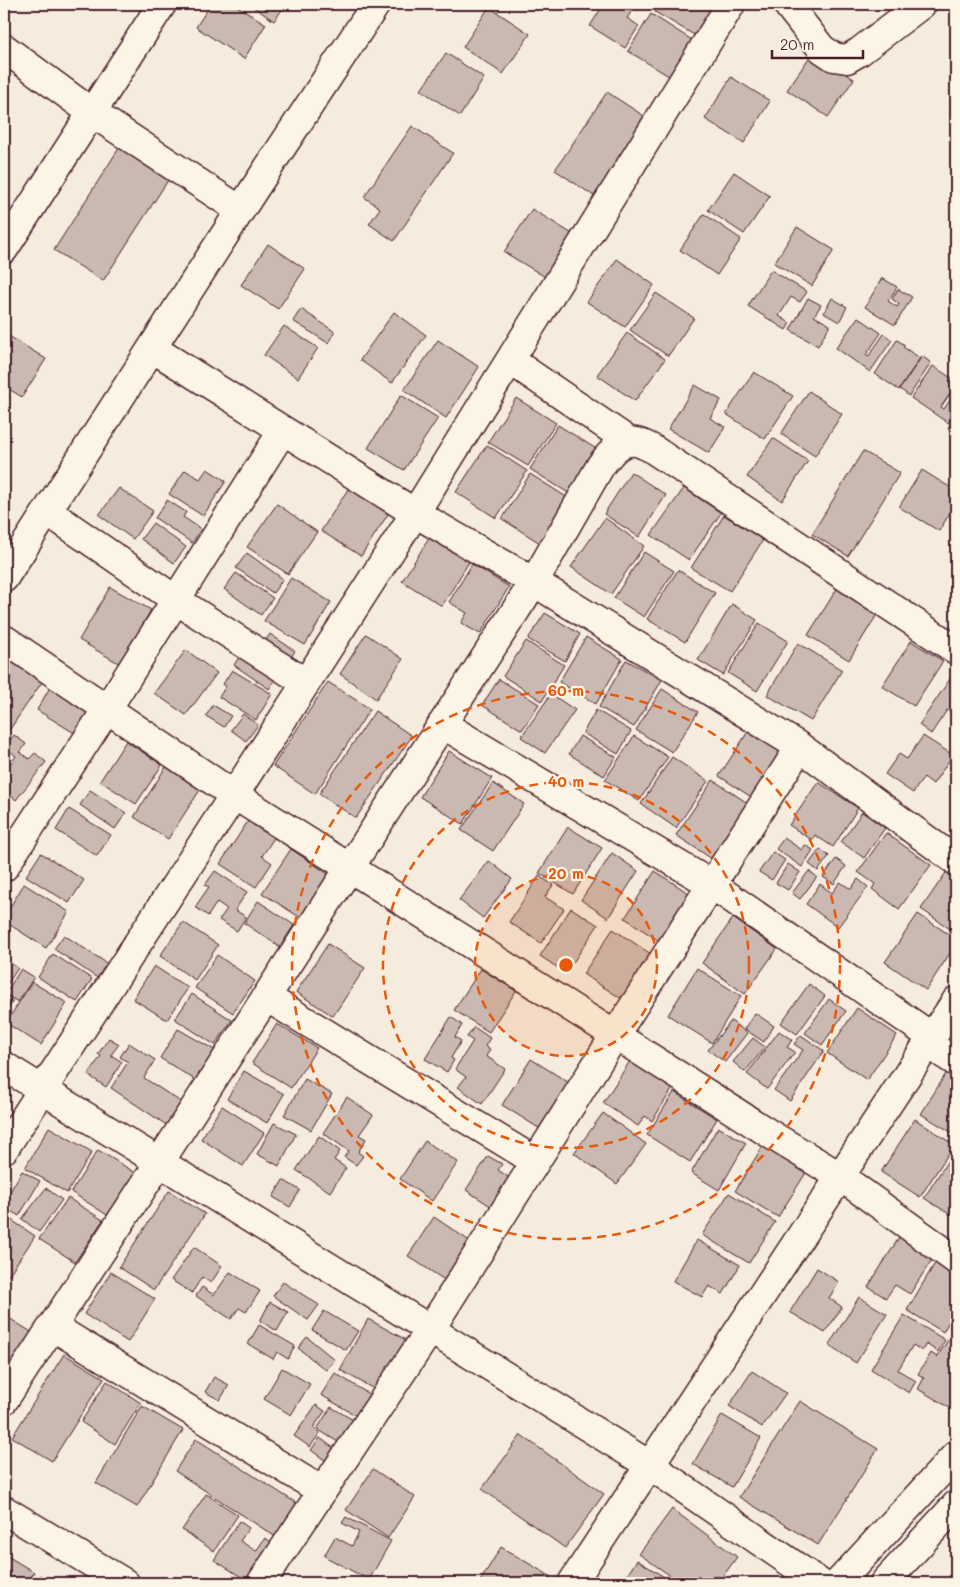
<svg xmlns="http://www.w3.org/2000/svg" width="960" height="1587" font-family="Mali,sans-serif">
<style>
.building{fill:#cab9b1;stroke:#4a1f2b}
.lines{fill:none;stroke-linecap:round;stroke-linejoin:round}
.minor-casing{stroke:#4a1f2b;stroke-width:31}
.minor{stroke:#fcf5e5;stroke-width:28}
.ring{fill:none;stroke:#e8590c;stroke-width:2.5;stroke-dasharray:9 6}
.centre{fill:#e8590c;stroke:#fcf5e5;stroke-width:2.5}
.ring-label{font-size:15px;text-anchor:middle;font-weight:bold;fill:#e8590c;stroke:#fcf5e5;stroke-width:4.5;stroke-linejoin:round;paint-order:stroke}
</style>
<rect width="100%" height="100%" fill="#f5ecde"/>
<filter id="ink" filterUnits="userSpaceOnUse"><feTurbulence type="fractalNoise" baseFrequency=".02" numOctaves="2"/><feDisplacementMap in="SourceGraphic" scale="10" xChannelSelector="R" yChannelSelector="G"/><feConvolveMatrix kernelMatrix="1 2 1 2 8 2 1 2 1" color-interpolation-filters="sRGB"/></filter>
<g filter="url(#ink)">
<path class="building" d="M211 4H234L266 24 244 59 196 27Z
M249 4H286L274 21Z
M604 4H637L627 18 639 26 625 48 590 26Z
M660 4H712L714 5 696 36 655 12Z
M489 7 530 34 503 74 463 47Z
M651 14 695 42 672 78 628 51Z
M813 52 854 79 828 117 787 90Z
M446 53 484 78 460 116 421 90Z
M731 77 770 101 744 143 705 119Z
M607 92 647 118 594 196 555 170Z
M412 126 453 153 394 241 369 224 380 208 364 197Z
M123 142 172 174 103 281 54 250Z
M734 172 770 196 744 234 708 210Z
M532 209 574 235 547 278 504 252Z
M704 214 741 239 717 275 680 250Z
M797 227 834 250 812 286 774 263Z
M268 244 305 269 278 309 241 285Z
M617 259 654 285 625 327 587 302Z
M771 270 807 292 800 302 791 297 779 316 790 323 786 330 748 306Z
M882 278 897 287 888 301 897 307 899 304 892 299 898 289 912 297 895 325 865 307Z
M656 293 694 318 668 356 630 330Z
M808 298 821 305 814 316 830 325 818 346 790 330Z
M832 298 847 307 839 322 824 313Z
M301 309 335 332 328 343 293 321Z
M394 312 426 335 392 383 360 360Z
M858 317 881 333 866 355 868 357 884 334 892 340 870 372 836 348Z
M284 326 318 348 298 378 264 355Z
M4 333 46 359 22 397 4 386Z
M627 333 665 359 635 401 597 375Z
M438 340 479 367 446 418 404 390Z
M897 340 905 345 903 347 920 358 899 390 875 374Z
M922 356 931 363 909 396 900 389Z
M933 366 956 381V385L941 407 944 409 956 391V411L948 423 911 398Z
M754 372 793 396 765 439 726 414Z
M695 385 721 400 710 418 725 427 709 453 668 429Z
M809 391 842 414 815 456 781 434Z
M401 395 438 418 404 470 368 448Z
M516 398 556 423 528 466 488 442Z
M956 416V434L948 428Z
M558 425 598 450 570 494 530 469Z
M773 438 808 461 782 501 747 477Z
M487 445 527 471 496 518 456 492Z
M863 451 900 473 848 556 812 534Z
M207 469 226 481 203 516 169 494 185 470 200 479Z
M922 470 956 491V503L939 531 899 507Z
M631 472 666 495 639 537 604 514Z
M530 474 568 498 540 543 502 519Z
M352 483 392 508 361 556 321 531Z
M119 488 153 511 133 539 99 515Z
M684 488 721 513 689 560 651 535Z
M167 500 186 512 183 517 201 529 192 543 155 518Z
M277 504 317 532 288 574 247 547Z
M724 515 763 540 730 591 691 568Z
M605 518 644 546 611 594 571 567Z
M153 523 186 547 174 563 141 539Z
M433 532 472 557 442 606 402 581Z
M644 552 674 571 644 617 614 598Z
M247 553 283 579 273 593 236 568Z
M472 564 509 587 480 634 461 623 467 613 449 602Z
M678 570 715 593 685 642 647 619Z
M236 573 273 598 261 615 224 589Z
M291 578 331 602 305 645 264 621Z
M110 587 151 610 120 664 79 640Z
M838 587 878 613 849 660 808 635Z
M732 604 757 620 723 675 698 660Z
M545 613 580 634 565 661 528 639Z
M759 623 788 641 757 691 728 673Z
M270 634 295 651 283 669 258 652Z
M366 634 403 659 376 699 340 674Z
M586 637 622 659 596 704 559 682Z
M526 641 564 665 542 701 503 676Z
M911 641 943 661 914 706 882 686Z
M798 643 842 670 811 721 767 695Z
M247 645 282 671 269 689 234 665Z
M186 650 217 673 186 715 154 693Z
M4 657 42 682 8 732 4 729Z
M626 660 662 680 634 727 599 707Z
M232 670 272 694 256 720 219 697 226 686 223 684Z
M956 670V716L947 710 931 734 919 725Z
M499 679 539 704 522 730 482 705Z
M53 682 93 705 76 734 37 710Z
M328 682 370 709 315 794 273 766Z
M662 689 698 712 672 752 636 730Z
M551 694 575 710 545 753 521 737Z
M213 705 231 716 224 727 206 716Z
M596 710 631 731 618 754 583 733Z
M375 711 412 736 356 818 319 794Z
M243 714 258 725 246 741 231 730Z
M751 727 791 753 759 802 719 776Z
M14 735 26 744 20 752 29 759 35 753 46 762 16 800 4 790V772L16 756 5 747Z
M580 736 616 757 604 776 569 754Z
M634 736 668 757 639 801 605 780Z
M923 736 953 755 933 784 924 777 913 793 885 774 899 754 907 759Z
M126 741 162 765 136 804 100 781Z
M449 751 492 778 463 824 420 797Z
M672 757 708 781 676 828 641 804Z
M166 767 200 790 168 839 134 817Z
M713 780 752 806 715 861 676 835Z
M818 782 858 808 833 847 815 835 812 840 789 825Z
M493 783 524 804 493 851 461 830Z
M90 790 126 813 115 829 80 805Z
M69 809 111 835 97 856 56 830Z
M862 812 885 828 864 858 841 842Z
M248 821 274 838 262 856 272 863 256 887 220 864Z
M568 827 602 848 573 894 539 873Z
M886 833 931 865 899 909 872 889 875 884 858 872Z
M784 838 802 850 805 845 813 850 802 867 776 849Z
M291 849 330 875 301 918 262 893Z
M820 849 829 856 818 871 809 864Z
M773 852 785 860 772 880 759 872Z
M41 853 84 880 69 903 26 876Z
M612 853 638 871 608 918 581 900Z
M836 859 846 866 834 884 823 877Z
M489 861 512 879 483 918 459 900Z
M788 864 800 872 788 890 776 883Z
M952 864 956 867V933L921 909Z
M215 871 247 892 235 910 246 917 237 931 219 920 227 909 217 902 208 916 195 907 209 887 205 885Z
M655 871 693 896 662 943 625 918Z
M809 871 817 877 800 899 792 893Z
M539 876 553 885 545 897 564 909 541 943 509 922Z
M858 879 868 887 838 927 806 904 820 884 832 893 840 882 851 889Z
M24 884 69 912 46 948 4 921V917Z
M258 901 294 925 280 947 244 923Z
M571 908 598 925 566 973 540 956Z
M918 914 956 939V944L926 990 885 962Z
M733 918 777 949 745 994 702 963Z
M183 922 218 945 195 980 160 956Z
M613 929 651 954 622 999 583 974Z
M64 935 108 964 99 979 54 949Z
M328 944 365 968 333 1016 296 992Z
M53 954 92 979 77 1002 38 977Z
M217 955 255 981 233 1013 195 988Z
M4 959 18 968 4 989Z
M154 966 188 988 167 1020 133 999Z
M697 968 741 996 712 1043 668 1015Z
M21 969 34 977 18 1002 5 994Z
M481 969 516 991 489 1032 454 1010Z
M32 982 67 1003 41 1045 6 1023Z
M809 984 825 996 797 1034 781 1023Z
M4 994 13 1001 6 1012 4 1011Z
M192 994 232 1020 215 1045 175 1019Z
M829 999 846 1011 822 1045 805 1033Z
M857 1008 897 1035 867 1080 827 1053Z
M755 1013 774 1026 764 1042 744 1029Z
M451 1017 462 1025 455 1037 461 1041 451 1058 454 1060 447 1072 425 1059Z
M731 1021 747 1033 725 1062 708 1050Z
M277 1024 317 1048 291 1088 252 1063Z
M474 1027 490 1038 485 1046 490 1050 486 1056 505 1069 482 1104 458 1087 466 1077 455 1069 473 1041 467 1037Z
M178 1029 218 1052 200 1083 160 1058Z
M779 1031 792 1040 787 1047 795 1052 767 1089 747 1074Z
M801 1035 824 1051 790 1101 774 1090 803 1050 794 1044Z
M109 1038 119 1044 111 1055 122 1062 106 1087 88 1075 101 1056 98 1054Z
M753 1038 765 1047 745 1072 733 1062Z
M129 1043 155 1060 144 1078 187 1106 171 1128 111 1088 128 1062 120 1057Z
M531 1059 571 1084 542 1130 502 1105Z
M630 1061 673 1088 652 1121 645 1116 638 1126 603 1103Z
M950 1067 956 1070V1135L921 1114Z
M244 1071 284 1094 267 1123 227 1099Z
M305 1079 332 1094 311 1130 284 1115Z
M674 1092 717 1119 690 1162 647 1135Z
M347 1097 373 1115 359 1135 366 1139 358 1152 363 1156 356 1165 344 1157 349 1151 323 1133Z
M222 1106 264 1133 243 1166 201 1139Z
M603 1113 646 1144 617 1184 574 1153Z
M915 1119 954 1145 920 1197 881 1172Z
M274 1123 296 1134 279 1166 257 1154Z
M49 1127 92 1152 67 1193 25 1168Z
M718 1127 746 1143 719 1190 691 1173Z
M319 1136 340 1151 334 1160 346 1168 330 1192 296 1170Z
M425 1141 458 1162 432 1201 400 1179Z
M766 1141 809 1168 778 1217 735 1191Z
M956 1148V1183L955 1185 956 1186V1206L951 1215 924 1198Z
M98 1150 139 1175 112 1218 71 1192Z
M488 1156 502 1164 498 1170 511 1179 492 1207 466 1190Z
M22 1171 40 1181 19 1216 4 1207V1202Z
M283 1180 300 1190 290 1207 273 1197Z
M46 1188 62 1200 39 1232 22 1219Z
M169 1191 205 1214 154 1290 119 1267Z
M729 1193 775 1222 749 1263 702 1235Z
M68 1198 103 1220 75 1262 39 1239Z
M4 1215 35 1236 4 1282Z
M434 1217 474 1244 449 1283 408 1256Z
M902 1233 936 1253 910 1294 895 1285 886 1298 868 1287Z
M697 1240 740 1265 723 1294 709 1286 702 1297 673 1281Z
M194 1247 222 1266 211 1283 202 1277 192 1293 171 1280Z
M937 1260 956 1271V1309L943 1332 907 1310Z
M817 1268 839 1282 829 1298 842 1307 825 1333 790 1312Z
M111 1272 155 1299 128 1342 84 1314Z
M230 1272 260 1291 246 1312 239 1308 231 1319 196 1296 202 1287 214 1295Z
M283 1282 319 1305 308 1320 273 1296Z
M859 1297 887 1314 856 1363 829 1345Z
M270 1302 288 1312 277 1331 260 1321Z
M324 1311 358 1331 346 1350 312 1330Z
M4 1315 33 1333 8 1373 4 1371Z
M904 1315 945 1340 938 1352 926 1344 922 1351 913 1345 898 1370 916 1381 909 1393 871 1369Z
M368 1319 410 1342 381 1393 340 1370Z
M259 1325 295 1346 288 1359 277 1352 273 1359 248 1344Z
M307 1337 335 1360 326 1370 298 1348Z
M948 1340 956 1345V1409L955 1411 918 1389 924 1378 918 1374 931 1353 937 1357Z
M64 1354 104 1378 52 1461 12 1437Z
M282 1368 310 1384 291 1415 264 1399Z
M752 1371 786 1393 762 1427 729 1406Z
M335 1373 375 1398 362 1419 321 1395Z
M214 1377 229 1385 220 1400 205 1392Z
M107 1381 141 1403 115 1444 81 1422Z
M800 1401 878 1449 818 1545 739 1497Z
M316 1405 325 1411 313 1428 320 1433 310 1447 294 1436Z
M142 1406 183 1430 137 1507 96 1483Z
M331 1407 360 1424 346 1447 317 1429Z
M722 1415 761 1438 732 1487 693 1464Z
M521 1435 604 1494 565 1548 482 1489Z
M320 1438 339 1452 330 1464 311 1450Z
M196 1439 301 1506 279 1539 175 1471Z
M373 1469 415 1497 388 1538 346 1510Z
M206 1494 238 1515 214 1551 182 1530Z
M672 1509 737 1557 718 1583H681L639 1554Z
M346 1517 391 1541 369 1580 324 1556 335 1537 352 1546 359 1532 342 1523Z
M239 1521 249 1528 240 1541 256 1551 265 1538 276 1545 251 1583 214 1560Z
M501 1547 550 1576 546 1583H479Z
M4 1554 34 1572 27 1583H4Z
M637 1560 674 1583H622Z
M40 1575 53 1583H35Z"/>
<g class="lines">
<g class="minor-casing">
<path id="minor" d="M787 4 822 49 834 57 847 59 859 52 922 4
M4 48 91 112 240 210
M4 249 162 4
M152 348 415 513 534 582 800 747 956 861
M510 360 630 442
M47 511 176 600 306 683
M4 578 249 197 376 4
M4 639 234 795 615 1035 770 1134 841 1177 956 1260
M442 724 711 884 932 1037
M4 867 107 709 283 430
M266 997 535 1161
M928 1044 956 1062
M4 1066 651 1466 820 1583
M4 1149 234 795 415 513 731 4
M52 1326 322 1491
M4 1400 159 1163 534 582 601 465C610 454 620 439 636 442 641 443 647 446 651 448L956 650
M4 1510 125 1583
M261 1583 430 1330 615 1035 800 747
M572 1583 956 1001
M838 1583 956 1455
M884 1583 956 1505"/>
</g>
<use href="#minor" class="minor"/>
</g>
</g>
<circle cx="566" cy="965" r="91" fill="#e8590c" fill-opacity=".12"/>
<g class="ring">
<circle cx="566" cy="965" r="91"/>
<circle cx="566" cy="965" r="183"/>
<circle cx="566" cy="965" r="274"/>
</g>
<circle cx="566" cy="965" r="8" class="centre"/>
<g class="ring-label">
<text x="566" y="696">60 m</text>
<text x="566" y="787">40 m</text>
<text x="566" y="879">20 m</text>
</g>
<rect width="960" height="1587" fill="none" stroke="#fcf5e5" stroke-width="20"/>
<rect x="10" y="10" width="940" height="1567" fill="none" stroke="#4a1f2b" stroke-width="2" filter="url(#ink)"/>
<path d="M772 50v8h91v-8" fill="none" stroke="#4a1f2b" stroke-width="2.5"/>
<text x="780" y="50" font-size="15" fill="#4a1f2b" stroke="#fcf5e5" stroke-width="4" paint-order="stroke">20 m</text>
</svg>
